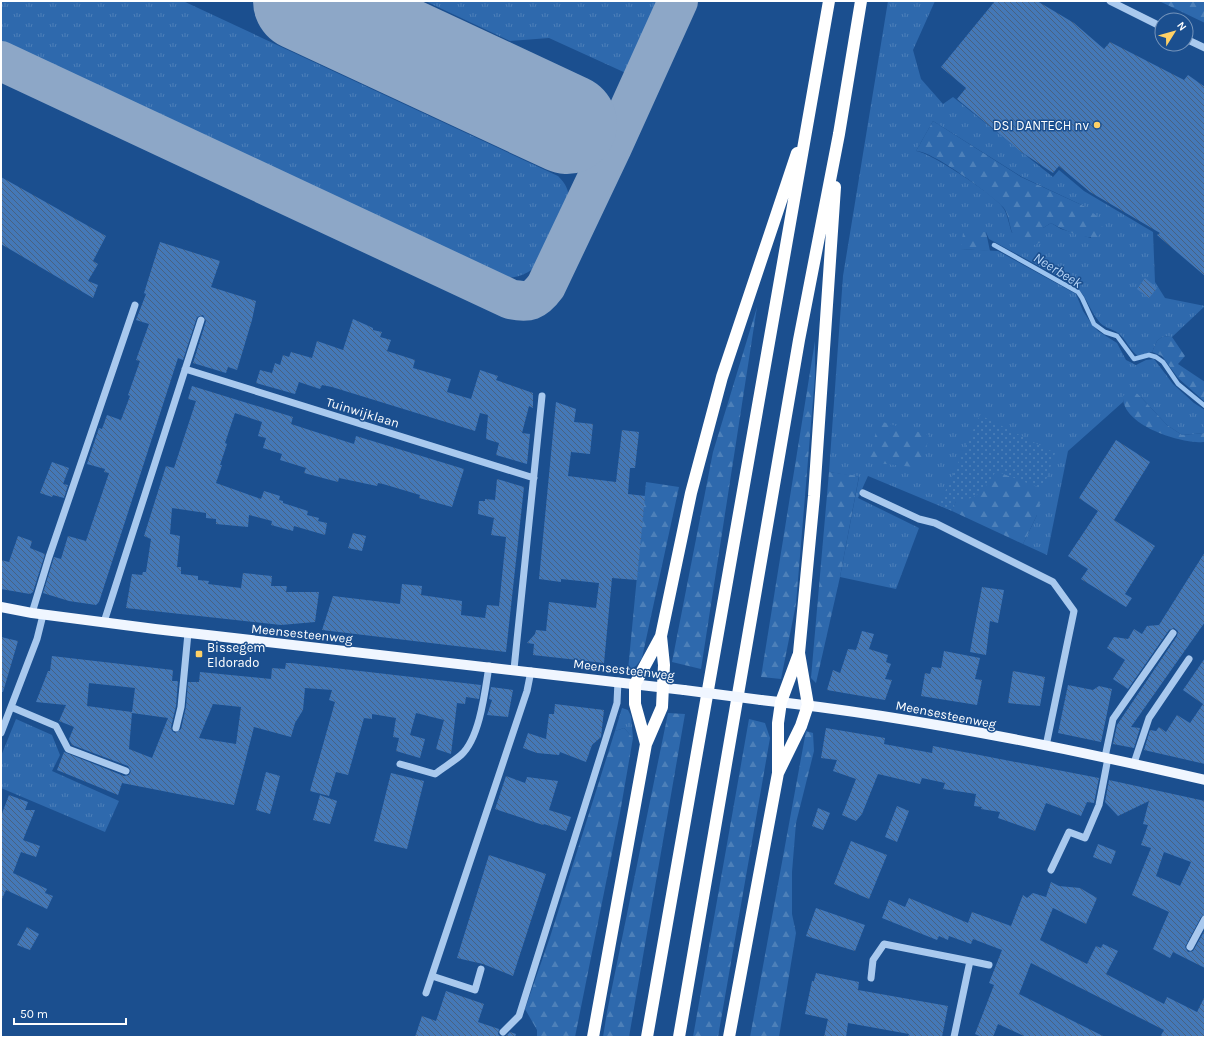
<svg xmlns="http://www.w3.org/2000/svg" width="1206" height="1038" font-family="Karla,sans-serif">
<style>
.grass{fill:url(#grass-tufts);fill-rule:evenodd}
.forest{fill:url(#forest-firs)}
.park{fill:url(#park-dots)}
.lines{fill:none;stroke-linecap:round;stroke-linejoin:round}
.stream{stroke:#9cc4f0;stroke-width:4.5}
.taxiway{stroke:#8da7c7;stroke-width:40}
.runway{stroke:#8da7c7;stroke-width:100}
.building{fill:url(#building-back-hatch);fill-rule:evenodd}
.minor{stroke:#a9c9ee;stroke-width:7}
.major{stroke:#f0f6ff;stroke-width:10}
.highway{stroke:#fff;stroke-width:12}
.major-bridge{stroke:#f0f6ff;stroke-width:10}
.poi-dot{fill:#ffd166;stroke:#1b4f8f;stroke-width:1.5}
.labels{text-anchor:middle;stroke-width:3;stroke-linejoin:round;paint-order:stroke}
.poi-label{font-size:13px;fill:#fff;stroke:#1b4f8f;text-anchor:end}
.street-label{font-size:13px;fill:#fff;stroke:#1b4f8f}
.water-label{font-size:14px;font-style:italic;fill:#b5d3f5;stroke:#1b4f8f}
</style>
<defs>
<pattern id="grass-tufts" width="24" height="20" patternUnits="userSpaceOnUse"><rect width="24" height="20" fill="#2e69ad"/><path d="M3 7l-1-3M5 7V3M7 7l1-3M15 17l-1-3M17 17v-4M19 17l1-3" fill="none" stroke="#4d80b9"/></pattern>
<pattern id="forest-firs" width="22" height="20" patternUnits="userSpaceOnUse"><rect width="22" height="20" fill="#2e69ad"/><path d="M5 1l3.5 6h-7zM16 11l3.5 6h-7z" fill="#4d80b9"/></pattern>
<pattern id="park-dots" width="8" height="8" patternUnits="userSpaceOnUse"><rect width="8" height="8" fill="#2e69ad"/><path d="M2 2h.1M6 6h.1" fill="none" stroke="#4d80b9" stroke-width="1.8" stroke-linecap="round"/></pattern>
<pattern id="building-back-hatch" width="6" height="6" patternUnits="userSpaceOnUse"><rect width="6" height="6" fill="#4478b7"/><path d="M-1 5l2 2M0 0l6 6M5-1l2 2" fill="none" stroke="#486282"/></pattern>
</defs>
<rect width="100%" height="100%" fill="#1b4f8f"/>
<path class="grass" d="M1 1H183L558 176C566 184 569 190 569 202L544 258C531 275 512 282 491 275L1 47Z
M425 1H663L628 74 549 38 510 41Z
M888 1H935L913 50 921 79 943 104 953 97 1053 177 1059 170 1084 191 1153 232 1155 282 1165 298 1205 306 1172 337 1163 336 1157 341 1152 352 1138 356C1129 350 1127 340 1118 333 1111 328 1103 328 1098 320 1087 306 1088 297 1074 285L989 239 986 232 961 249 998 251 1076 294 1083 311 1091 323 1098 331 1117 343 1126 360 1136 365 1146 360 1154 359 1173 384 1194 403 1205 410V433L1182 435 1167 425 1138 394 1123 396V402L1068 451 1047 555 1023 544 1037 515 956 501 952 511 868 476 858 498 919 528 896 589 840 577 859 477 829 472 843 276ZM933 121 1022 177 1086 207 1091 238 1061 229 1051 223 1043 228V233H1012C1009 225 1008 216 1004 209 998 197 930 152 916 151Z
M622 708 628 710 631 716 633 738 624 728 615 731Z
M16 719 52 735 60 755 52 771 119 801 105 832 1 788V756Z"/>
<path class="forest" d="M1159 1H1205V23Z
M933 121 1021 177 1086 207 1101 220 1103 231 1097 237C1082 239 1064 230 1051 223L1043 228V241C1033 246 1027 249 1018 241 1008 232 1011 216 1003 207 990 194 933 151 916 151Z
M986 232 990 251 961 249 963 233Z
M757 307 701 669 672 662 713 452Z
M1163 336 1172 337 1185 356 1178 364 1205 382V402L1178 378 1162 356 1152 352 1157 341Z
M815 341V376L796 604 781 679 761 677Z
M1128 392 1138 394 1167 425 1182 435 1205 433V442C1181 444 1121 425 1123 396Z
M879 421 929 435 922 468 868 462Z
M996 471 1043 489 1037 515 1023 544 952 511 956 501C977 502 986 487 996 471Z
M829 472 859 476 840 577 816 683 811 678Z
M646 482 679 487 642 658 636 666 628 670Z
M668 713 685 714 629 1037H603L607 1012Z
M749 719 765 723 770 738 718 1037H693Z
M624 728 633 738 620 813 575 1037H537V1030L525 1009 550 937 615 731Z
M806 731 813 733 814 751 796 823 792 872V914L796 933 779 1037H750Z"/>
<path class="park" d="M980 415 1055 453 1043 489 996 471C986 487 977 501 956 501L952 511 939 505Z"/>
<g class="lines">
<path class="stream" d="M994 245 1078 292 1082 298 1094 324 1105 332 1117 336 1134 359 1149 355 1156 357 1163 362 1178 384 1205 406"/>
<path class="taxiway" d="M1 61 510 299C529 303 535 301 546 286L612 147 678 1
M567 124 612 147"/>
<path class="runway" d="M303 1 567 124"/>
</g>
<path class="building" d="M995 1H1037L1074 23 1104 49 1110 42 1184 80 1188 75 1205 87V276L1157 235 1160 233 1090 192 1059 166 1053 173 1020 151 957 99 966 88 941 67Z
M1 177 106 236 93 261 98 264 88 281 98 285 93 298 1 244Z
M160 242 220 261 211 287 256 301 252 320 237 370 228 367 226 373 193 363 206 321 203 315 197 317 183 360 178 358 99 602 96 605 69 601 43 593 54 557 61 559 68 536 86 541 109 473 104 472 105 469 87 464 99 428 102 429 107 415 121 420 130 396 128 395 140 361 136 360 149 324 136 320 146 294 144 293Z
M1145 278 1157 288 1149 298 1137 289Z
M353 319 373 328V330L382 332 380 337 391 340 387 351 415 360 413 368 451 379 447 392 471 399 480 370 498 376 496 380 533 393V408L529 406 522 433 530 434 527 464 496 455 499 443 486 439 488 415 480 413 475 431 332 387 322 385 320 389 299 382 295 394 256 383 260 370 272 373 275 363 280 365 283 355 289 357 291 352 312 358 317 341 343 350Z
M192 386 293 417 291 424 322 434 354 444 356 436 464 469 452 507 419 498 420 495 383 484 378 483 377 486 339 478 338 482 304 473 306 468 280 460 282 454 263 448 266 438 258 436 262 422 235 413 225 443 227 444 220 465H222L216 483 261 499 264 491 280 496 279 500 283 501V503L308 511 307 515 319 518 318 521 327 523 325 535 294 526 293 531 271 525 272 521 249 515 248 527 216 524V519L206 518V513L172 508 170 534 180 536 177 567H181V574L198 576V580L209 581 208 584 241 588 243 573 272 576 271 586H287L286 592H319L315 622 281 625 126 608 132 574 142 575 143 572H146L151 539 144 536 166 466 174 468 196 401 188 399Z
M556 402 576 409 574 422 593 424 590 454 571 452 568 476 616 482 622 430 639 432 635 468H630L628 494 645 496 637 580 612 578 604 663 533 655 534 644 527 643 535 634 536 630 546 631 549 602 596 608 599 583 561 579V582L539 579Z
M1116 440 1150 462 1114 520 1155 546 1125 594 1132 598 1126 607 1081 579 1088 569 1068 556 1098 511 1079 498Z
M52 462 69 468 63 484 68 485 64 498 53 495 52 497 40 493Z
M497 479 524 487 506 652 322 630 333 596 400 604 402 584 422 586 421 595 462 601 461 615 485 618 487 605 499 606 506 537 491 535 494 518 478 514 479 501H485V499L495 500Z
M353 533 366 536 362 551 348 548Z
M18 536 32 541 30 548 45 554 33 592 30 594 1 589V560L9 562Z
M1205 552V622L1131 727 1140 728 1134 748 1113 744 1117 725 1177 636 1178 631 1174 628 1169 630 1128 689 1113 679 1125 660 1107 648 1114 637 1128 639 1134 629 1142 634 1147 626 1159 625Z
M982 587 1004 590 998 623 990 621 986 655 970 652Z
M862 631 874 634 869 649 888 655 886 662 891 664 885 679 892 680 885 700 827 690 833 670 840 673 848 649 856 650Z
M1 637 18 641 3 692H1Z
M944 651 980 658 975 679 982 680 977 705 921 696 925 673 930 674 932 667 941 668Z
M52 656 173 670 172 681H178L176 706 171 727 172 731 175 733 181 729 186 707 188 682H199L200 672 271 679 272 668 285 669 286 663H291L481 685 479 699 466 697 465 704 457 703 451 754 436 749 444 720 416 713 410 735 425 739 420 758 396 751 399 738 393 737 396 718 372 714V719L364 718 348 775 336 772 329 796 310 791 335 702 329 700 332 690 305 688 303 710 295 723 291 737 254 727 234 805 122 783 118 795 57 770 64 752 124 776 129 775 131 771 128 766 72 745 69 739 74 727 59 721 66 705 36 702 48 671H50ZM89 683 135 688 132 712 87 706ZM213 704 241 707 236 744 199 738ZM132 713 168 718 152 758 129 749Z
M1205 658V764L1144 750 1150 730 1156 731 1159 727 1166 732 1177 715 1190 723 1203 704 1183 690Z
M1013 671 1045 677 1040 706 1008 703Z
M1068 685 1093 690 1099 686 1112 689 1101 742 1058 733Z
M491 687 513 690 508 717 487 715 492 700 489 699Z
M555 704 604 710 601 737 592 745 586 762 560 752 559 755 537 753 523 748 528 733 546 739 549 714H554Z
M826 728 885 738 884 744 932 753 933 746 1099 778 1094 803 1087 802 1081 816 1046 803 1035 831 998 818 1000 812 981 809 982 807 974 806 976 794 943 789 945 783 922 778 920 784 878 774 862 814 856 821 842 815 856 779 833 771 837 760 821 758Z
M266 772 280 776 270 814 256 810Z
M391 773 424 781 407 849 374 841Z
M506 776 525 783 527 777 558 781 549 810 571 817 566 831 544 824 543 825 495 809Z
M1109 780 1205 801V914L1201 917 1185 947 1188 952 1193 951 1205 930V968L1173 952 1170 958 1153 949 1169 912 1132 895 1151 848 1141 845 1148 825 1143 824 1149 801 1118 816 1105 802ZM1164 852 1191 862 1180 886 1156 876Z
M9 795 28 802 25 810H35L23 840 40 846 36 857 21 852 13 873 47 889 45 893 53 896 47 909 6 890 1 901V816Z
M320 795 337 801 330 824 313 820Z
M897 806 909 811 897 842 885 837Z
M818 808 830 813 823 830 812 826Z
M851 841 887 855 869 899 834 884Z
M1098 844 1116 851 1111 864 1093 857Z
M489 855 546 874 513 976 483 964 457 958Z
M1051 882 1059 886 1080 888 1097 898 1086 924 1053 908 1040 940 1087 964 1096 946 1101 948 1103 944 1118 951 1106 974 1164 1004 1167 997 1197 1012 1205 996V1037H1160L1164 1030 1031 963 1019 994 1105 1037H1026L998 1024 993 1037H982L975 1034 994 985 989 983 1002 950 973 939 971 944 949 936 948 940 939 936 937 940 882 918 889 900 905 907 909 898 968 923 972 912 1011 926 1023 895 1027 898 1033 893 1046 897Z
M816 908 865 925 855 951 806 936Z
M27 927 39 934 30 950 17 945Z
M816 973 859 982 858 990 948 1006 942 1037H908L909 1034 848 1023 846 1037H824L828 1019 805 1014 812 981H814Z
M446 991 484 1004 478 1022 499 1029 498 1034 501 1037H505L510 1032 516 1034 515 1037H415L422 1016 436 1021Z"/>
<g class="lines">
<path class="minor" d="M1110 1 1162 27
M1186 39 1205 48
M185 369 534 478
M863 493 919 519 935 523 1053 582 1074 611 1046 746
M32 613 49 557 135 305
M104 622 201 320
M514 669 542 396
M11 707 56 726 68 749 126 771
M176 728 181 707 188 633
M1 733 37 639 43 615
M1105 757 1113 719 1173 633
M1134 763 1149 718 1189 659
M400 764 435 774C444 767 453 762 461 755 480 738 485 691 489 666
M1051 870 1069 832 1085 838 1099 805 1108 758
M1190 947 1205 919
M970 961 989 965
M432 976 475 990 481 969
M871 978 873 960 884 944 970 961 954 1037
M426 993 527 691 531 671
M503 1032 519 1016 617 703 618 681"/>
<path class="major" d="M1 607 32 613 155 629 684 690
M761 700C910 716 1059 746 1205 780"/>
<path class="highway" d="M646 744 635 704V684L661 636 691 493 722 377 797 153
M778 773 801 726 808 705 799 653 814 496 835 187
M593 1037 646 744 662 707 664 665 661 636
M647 1037 829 1
M679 1037 799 340 839 134 861 1
M729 1037 778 773V723L781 702 798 656"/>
<path class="major-bridge" d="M684 690 761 700"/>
</g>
<g class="poi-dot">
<circle cx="1097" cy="125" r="4"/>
<rect x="195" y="650" width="8" height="8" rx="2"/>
</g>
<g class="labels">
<g class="poi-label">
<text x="1089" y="130">DSI DANTECH nv</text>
<text x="207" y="652" text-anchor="start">Bissegem<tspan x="207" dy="15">Eldorado</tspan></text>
</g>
<g class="street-label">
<text transform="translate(363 412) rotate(17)" y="5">Tuinwijklaan</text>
<text transform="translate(302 633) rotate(6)" y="5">Meensesteenweg</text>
<text transform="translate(624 669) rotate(7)" y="5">Meensesteenweg</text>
<text transform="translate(946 714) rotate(11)" y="5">Meensesteenweg</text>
</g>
<g class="water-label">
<text transform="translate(1058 270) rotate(32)" y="5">Neerbeek</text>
</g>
</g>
<rect width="1206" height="1038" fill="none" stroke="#ffffff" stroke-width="4"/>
<g transform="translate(1174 32) rotate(53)"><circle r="19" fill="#1b4f8f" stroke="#7695bc"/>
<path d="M0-3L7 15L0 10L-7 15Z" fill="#ffd166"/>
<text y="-6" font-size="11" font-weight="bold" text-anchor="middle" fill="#ffffff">N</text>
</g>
<path d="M14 1018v6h112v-6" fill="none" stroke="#ffffff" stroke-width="2"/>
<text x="20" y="1018" font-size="12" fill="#ffffff" stroke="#1b4f8f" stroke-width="3" paint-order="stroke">50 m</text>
</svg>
